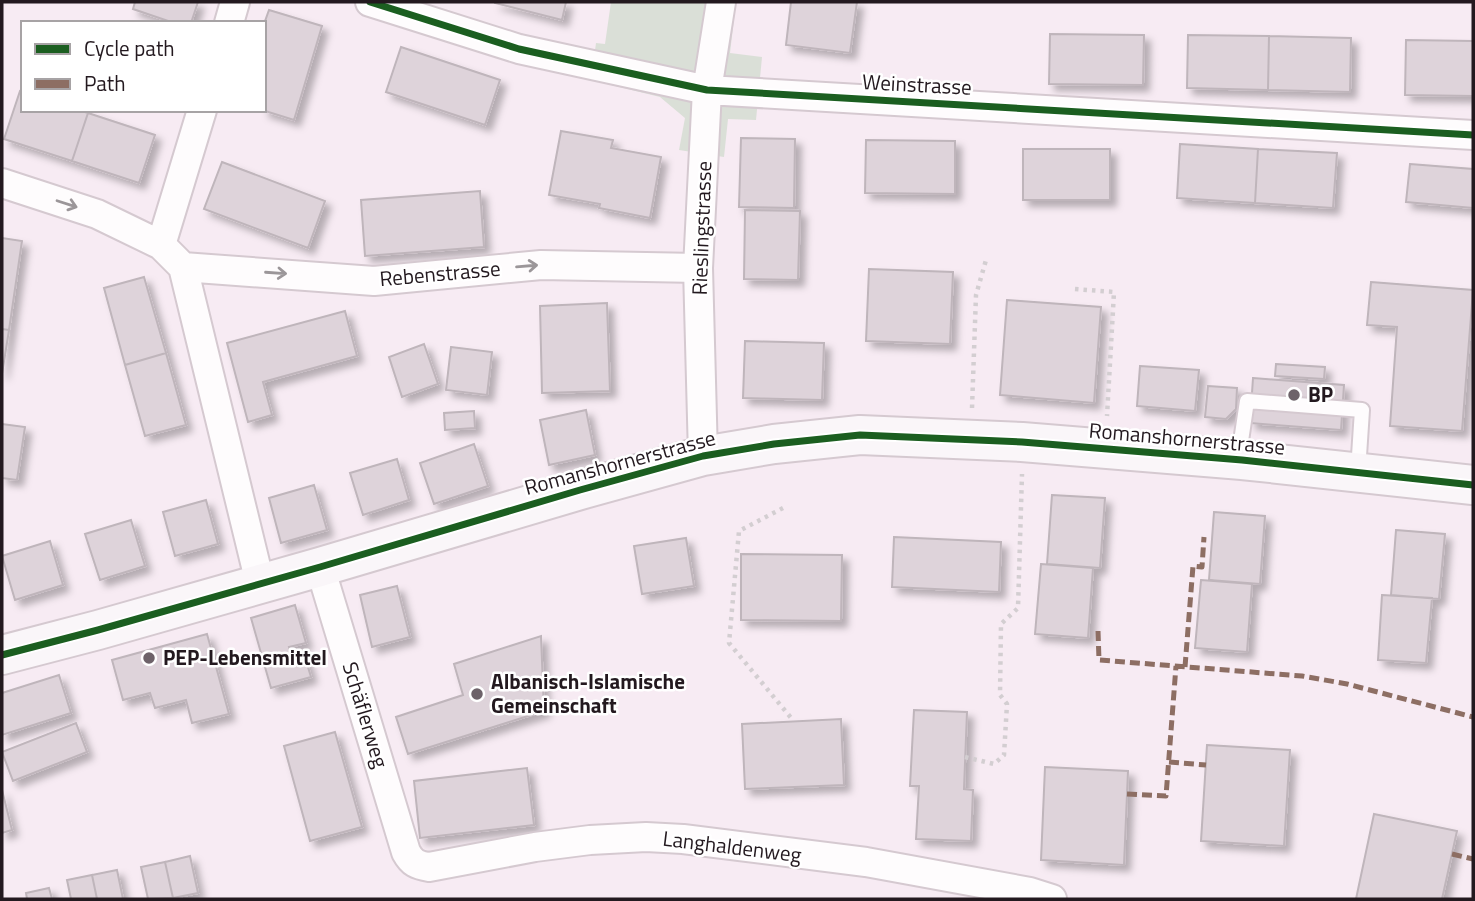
<svg xmlns="http://www.w3.org/2000/svg" width="1475" height="901" font-family="'Titillium Web',sans-serif">
<style>
.green{fill:#dadfd7}
.building{fill:#ded3da;stroke:#bfb5bb;stroke-width:2;filter:url(#shadow)}
.lines{fill:none;stroke-linecap:round;stroke-linejoin:round}
.lane-casing{stroke:#d5c9d0;stroke-width:18}
.street-casing{stroke:#d5c9d0;stroke-width:32}
.secondary-casing{stroke:#d5c9d0;stroke-width:42}
.path{stroke:#d3ced1;stroke-width:4.5;stroke-dasharray:3.5 5;stroke-linecap:butt}
.lane{stroke:#fefcfd;stroke-width:14}
.street{stroke:#fefcfd;stroke-width:28}
.secondary{stroke:#faf6f9;stroke-width:38}
.quiet{stroke:#8d6e63;stroke-width:5;stroke-dasharray:10 5;stroke-linecap:butt}
.cycleway-casing{stroke:#fff;stroke-width:11}
.cycleway{stroke:#1b5e20;stroke-width:7}
.oneway{stroke:#9b9699}
.poi-dot{fill:#6d6269;stroke:#fff;stroke-width:2.5}
.labels{text-anchor:middle;stroke-width:5;stroke-linejoin:round;paint-order:stroke}
.street-label{font-size:21px;fill:#23191f;stroke:#fff}
.poi-label{font-size:21px;font-weight:bold;fill:#23191f;stroke:#fff;text-anchor:start}
</style>
<defs>
<filter id="shadow"><feDropShadow dx="6" dy="6" stdDeviation="3.5" flood-color="#0004"/></filter>
</defs>
<rect width="100%" height="100%" fill="#f7ebf3"/>
<path class="green" d="M611 2H736L730 53 762 57 756 120 728 119 724 157 679 150 685 118 660 97 591 80 596 43 605 44Z"/>
<path class="building" d="M135 2H198L191 23H174L133 9Z
M495 2H566L562 20 495 3Z
M791 2H857L850 53 786 45Z
M269 10 322 26 294 120 262 110H264V24Z
M1050 34 1144 35 1143 85 1049 84Z
M1188 35 1269 36 1268 90 1187 88Z
M1269 36 1351 38 1350 92 1268 90Z
M1406 40 1473 41V96L1405 95Z
M401 47 500 80 485 125 386 92Z
M20 91 23 92V110H79L88 113 72 161 4 139Z
M88 113 155 135 139 183 72 161Z
M561 131 613 140 611 148 661 157 650 218 599 208 600 204 549 195Z
M741 138 795 139 794 208 739 207Z
M866 140 955 141V194L865 193Z
M1180 144 1258 149 1255 203 1177 198Z
M1023 149H1110V200H1023Z
M1258 149 1337 153 1333 208 1255 203Z
M222 162 325 201 308 248 204 209Z
M1410 164 1473 169V208L1406 202Z
M480 191 484 247 365 256 361 200Z
M745 210 800 211 798 280 744 279Z
M2 238 22 241 9 330 2 329Z
M869 269 953 272 950 344 866 341Z
M144 277 166 353 125 365 104 288Z
M1371 282 1473 290 1462 431 1390 426 1397 327 1367 325Z
M1007 300 1101 307 1094 403 1000 395Z
M607 303 610 391 542 393 540 306Z
M345 311 357 356 263 382 272 415 248 422 227 343Z
M2 329 9 330 2 374Z
M745 341 824 343 822 400 743 398Z
M424 344 438 384 402 397 389 357Z
M451 347 492 352 487 395 446 390Z
M166 353 186 425 145 436 125 365Z
M1276 364 1325 367 1324 379 1275 376Z
M1140 366 1199 370 1195 411 1137 406Z
M1253 378 1344 385 1341 430 1250 423Z
M1208 386 1237 388 1236 409 1226 419 1205 417Z
M586 410 595 455 549 465 540 420Z
M474 411 475 428 445 430 444 413Z
M2 424 25 427 17 480 2 478Z
M474 444 488 486 434 504 420 463Z
M397 459 409 500 363 515 350 473Z
M314 485 327 530 281 543 269 498Z
M1052 495 1105 498 1100 568 1047 564Z
M206 500 218 544 175 556 163 512Z
M1214 512 1265 516 1260 584 1209 580Z
M131 520 145 566 100 580 85 534Z
M1396 530 1445 534 1439 599 1391 595Z
M894 537 1001 542 999 592 892 587Z
M686 538 694 586 642 594 634 546Z
M50 541 63 585 15 600 2 556Z
M741 554 842 555 841 621 741 620Z
M1041 564 1093 568 1088 638 1035 634Z
M1201 580 1252 584 1247 652 1195 648Z
M397 586 410 637 372 647 360 595Z
M1382 595 1432 598 1426 663 1378 660Z
M295 605 306 643 289 647 292 657 304 654 311 677 271 688 251 618Z
M207 634 229 714 192 723 186 700 155 708 150 693 123 700 112 660Z
M541 636 544 711 408 754 396 717 463 695 454 664Z
M59 675 71 713 2 735V693Z
M914 710 967 712 964 789 973 790 971 841 916 839 919 786H910Z
M841 719 844 785 745 789 742 724Z
M76 723 87 752 13 781 2 752Z
M335 732 362 827 310 841 284 746Z
M1207 745 1290 750 1284 846 1201 841Z
M1045 767 1128 771 1124 865 1041 860Z
M527 768 534 825 420 838 414 781Z
M2 790 12 830 2 833Z
M1374 814 1457 831 1442 899H1356Z
M190 856 198 893 173 898 165 862Z
M165 862 173 898 148 899 141 867Z
M117 870 123 899H97L92 875Z
M92 875 97 899H71L67 880Z
M49 888 52 899H27L26 893Z"/>
<g class="lines">
<g class="lane-casing">
<path id="lane" d="M1242 459 1241 441 1247 401 1362 410 1358 471"/>
</g>
<g class="street-casing">
<path id="street" d="M370 2 519 49 707 90 1473 135
M229 23 235 2
M2 183 97 214 161 245 183 267 374 281 541 265 698 268
M161 245 202 110
M183 267 260 583
M703 456 698 268 707 90 721 2
M320 567 406 852C412 863 417 865 429 867L535 847 590 840 646 837 683 839 866 862 1030 892 1052 899"/>
</g>
<g class="secondary-casing">
<path id="secondary" d="M2 655 98 630 320 567 580 490 703 456 774 444 860 435 1022 442 1242 460 1473 485"/>
</g>
<path class="path" d="M1075 289 1114 292 1107 416
M972 408 976 295 986 260
M783 508 739 531 729 643 792 719
M965 757 994 764 1004 755 1007 704 1000 695 1001 624 1018 608 1022 474"/>
<use href="#lane" class="lane"/>
<use href="#street" class="street"/>
<use href="#secondary" class="secondary"/>
<path class="quiet" d="M1098 631 1099 660 1302 676 1347 684 1473 717
M1185 667 1193 566 1202 567 1204 537
M1169 762 1206 765
M1127 794 1166 796 1176 666
M1452 854 1473 859"/>
<g class="cycleway-casing">
<path id="cycleway" d="M370 2 519 49 707 90 1473 135
M2 655 98 630 320 567 580 490 703 456 774 444 860 435 1022 442 1242 460 1473 485"/>
</g>
<use href="#cycleway" class="cycleway"/>
</g>
<defs><path id="oneway-shaft" d="M-6 0H5M1.5-3L5.5 0L1.5 3" fill="none" stroke-width="1.6" stroke-linecap="round" stroke-linejoin="round" transform="scale(1.75)"/></defs>
<g class="oneway">
<use href="#oneway-shaft" transform="translate(67 204) rotate(18)"/>
<use href="#oneway-shaft" transform="translate(527 266) rotate(-5)"/>
<use href="#oneway-shaft" transform="translate(276 273) rotate(4)"/>
</g>
<g class="poi-dot">
<circle cx="1294" cy="395" r="7"/>
<circle cx="149" cy="658" r="7"/>
<circle cx="477" cy="694" r="7"/>
</g>
<g class="labels">
<g class="street-label">
<text transform="translate(917 85) rotate(3)" y="7">Weinstrasse</text>
<text transform="translate(702 228) rotate(-88)" y="7">Rieslingstrasse</text>
<text transform="translate(440 274) rotate(-5)" y="7">Rebenstrasse</text>
<text transform="translate(1187 439) rotate(5)" y="7">Romanshornerstrasse</text>
<text transform="translate(620 463) rotate(-15)" y="7">Romanshornerstrasse</text>
<text transform="translate(365 715) rotate(73)" y="7">Schäflerweg</text>
<text transform="translate(732 847) rotate(7)" y="7">Langhaldenweg</text>
</g>
<g class="poi-label">
<text x="1308" y="402">BP</text>
<text x="163" y="665">PEP-Lebensmittel</text>
<text x="491" y="689">Albanisch-Islamische<tspan x="491" dy="24">Gemeinschaft</tspan></text>
</g>
</g>
<rect width="1475" height="901" fill="none" stroke="#23191f" stroke-width="7"/>
<rect x="21" y="21" width="245" height="91" fill="#ffffff" stroke="#a7a3a5" stroke-width="2"/>
<rect x="35" y="44" width="35" height="10" fill="#1b5e20" stroke="#a7a3a5" stroke-width="2"/>
<text x="84" y="56" font-size="21" fill="#23191f">Cycle path</text>
<rect x="35" y="79" width="35" height="10" fill="#8d6e63" stroke="#a7a3a5" stroke-width="2"/>
<text x="84" y="91" font-size="21" fill="#23191f">Path</text>
</svg>
